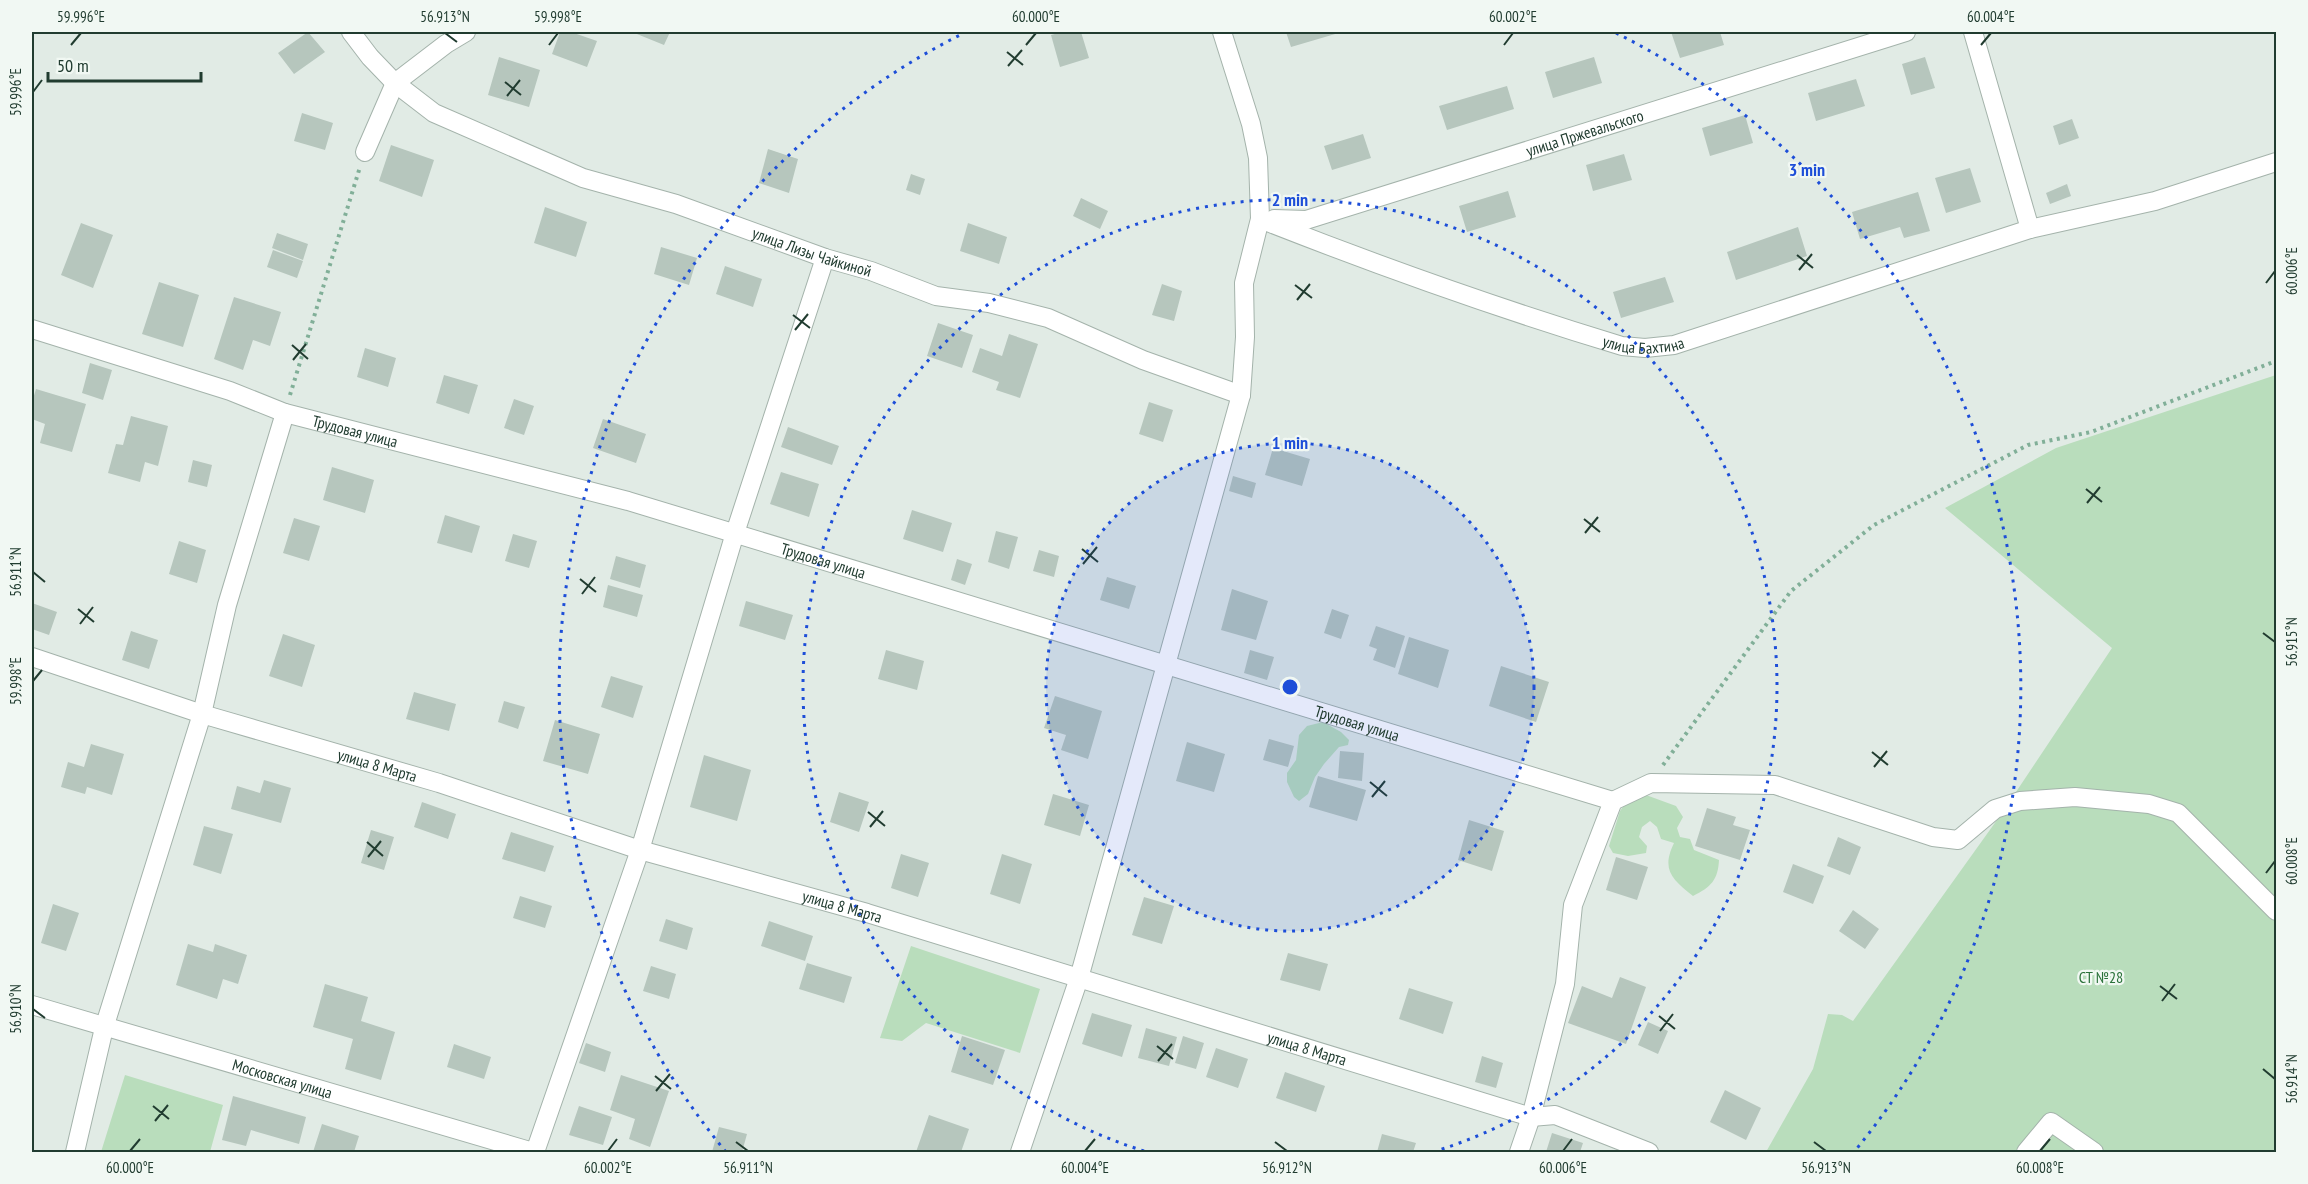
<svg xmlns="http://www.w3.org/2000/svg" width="2308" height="1184" font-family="'PT Sans Narrow',sans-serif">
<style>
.green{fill:#b9ddbc}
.building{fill:#b6c6bd}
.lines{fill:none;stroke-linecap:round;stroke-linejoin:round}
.minor-casing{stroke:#a4b3ab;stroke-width:20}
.path{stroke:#81af98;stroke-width:4;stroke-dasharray:3 4.5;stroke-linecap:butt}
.minor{stroke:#fff;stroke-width:18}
.ticks{fill:none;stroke:#213c30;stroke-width:2}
.ring{fill:none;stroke:#1d4ed8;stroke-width:3;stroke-dasharray:3 6}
.labels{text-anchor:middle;stroke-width:4.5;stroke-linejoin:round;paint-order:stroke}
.street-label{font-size:16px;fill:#213c30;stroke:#f1f8f3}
.park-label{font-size:16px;fill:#2b723a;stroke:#f1f8f3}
.centre{fill:#1d4ed8;stroke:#f1f8f3;stroke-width:3}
.ring-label{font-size:18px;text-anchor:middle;font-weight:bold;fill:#1d4ed8;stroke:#f1f8f3;stroke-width:4.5;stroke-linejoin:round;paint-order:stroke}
.neatline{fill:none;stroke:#213c30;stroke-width:2}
.ticks-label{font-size:15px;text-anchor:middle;fill:#213c30}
</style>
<rect width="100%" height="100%" fill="#e1ebe5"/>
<path class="green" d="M2276 375V1152H1766L1813 1069 1828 1014 1842 1015 1853 1021 2002 813 2112 648 1945 508 2056 448Z
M1323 722 1341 732 1349 740 1348 745 1339 747 1324 764 1315 777 1308 794 1299 801 1294 797 1287 782V773L1296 760 1299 735 1307 726Z
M1646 795 1676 806 1683 817 1677 828 1680 837 1690 839 1694 850 1719 860C1718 880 1711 887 1693 896 1672 879 1661 870 1674 843L1661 839 1657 827 1650 821 1642 827 1639 837 1647 846 1646 853 1628 856 1613 853 1609 846 1620 811 1630 797Z
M911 946 1040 989 1020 1053 926 1023 902 1041 880 1038Z
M125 1075 223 1105 210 1152H101Z"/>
<path class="building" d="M308 32 325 52 294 74 278 53Z
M560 32H571L597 41 587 67 552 54Z
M632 32H670L664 45Z
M1062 32H1081L1089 58 1060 67 1051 35Z
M1286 32H1342L1291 47Z
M1671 32H1720L1724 45 1680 58Z
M499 57 540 70 529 107 488 95Z
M1594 57 1602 83 1553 98 1545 72Z
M1925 57 1935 88 1911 95 1902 64Z
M1856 79 1865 106 1816 121 1808 93Z
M1507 86 1514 109 1447 130 1439 106Z
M302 113 333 123 325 150 294 141Z
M1745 115 1753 143 1710 156 1702 128Z
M2072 119 2079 138 2059 145 2053 126Z
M1363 134 1371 158 1332 170 1324 146Z
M391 145 434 160 422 197 379 181Z
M768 149 798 159 789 193 759 183Z
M1624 154 1632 180 1593 191 1586 165Z
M1970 168 1981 202 1946 213 1935 178Z
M911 174 925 179 920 195 906 190Z
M2067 184 2071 196 2050 204 2046 193Z
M1508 191 1516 217 1467 232 1459 206Z
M1918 192 1930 231 1904 238 1900 227 1860 239 1852 212Z
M1081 198 1108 211 1100 229 1073 216Z
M545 207 587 222 576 257 534 243Z
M81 223 113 235 93 288 61 275Z
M968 223 1007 237 999 264 960 251Z
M1798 227 1807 256 1736 280 1727 252Z
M277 233 308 244 303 260 272 248Z
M661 247 697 258 689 285 654 274Z
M273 250 303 261 297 278 267 267Z
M725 266 762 279 753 307 716 294Z
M1665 277 1674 302 1621 318 1613 292Z
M159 282 199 295 183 347 142 334Z
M1162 284 1182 291 1174 321 1152 315Z
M234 297 281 312 270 346 253 340 243 370 214 359Z
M938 323 973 335 962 368 927 356Z
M1009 334 1038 344 1020 398 996 390 999 382 972 372 980 348 1002 356Z
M365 348 396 358 388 387 357 377Z
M90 363 112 370 103 400 82 393Z
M444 375 478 385 469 414 436 403Z
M36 389 86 404 72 452 40 443 45 424 32 419V402Z
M514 399 534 406 524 435 504 428Z
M1149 402 1173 410 1163 442 1139 434Z
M131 416 168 426 158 466 145 462 140 482 108 473 116 444 123 445Z
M603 419 646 434 636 463 593 448Z
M788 427 839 446 832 465 781 447Z
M1273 448 1310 459 1302 486 1265 475Z
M193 460 212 465 207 487 188 482Z
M332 467 374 480 365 513 323 500Z
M781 472 819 484 809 517 770 504Z
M1233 476 1256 483 1252 498 1229 491Z
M912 510 952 523 943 552 903 539Z
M445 515 480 526 472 553 437 543Z
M294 518 320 526 309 561 283 553Z
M996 531 1018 537 1009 569 988 562Z
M513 534 537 541 529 568 505 561Z
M179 541 206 550 197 583 169 574Z
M1039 550 1059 556 1054 577 1033 571Z
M616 556 646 565 640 588 610 579Z
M957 559 972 564 965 585 951 580Z
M1107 577 1136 586 1129 609 1100 600Z
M608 585 643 595 637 617 603 607Z
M1232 589 1268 601 1256 640 1221 630Z
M746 601 793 615 785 640 739 626Z
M32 603 57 612 49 635 32 629Z
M1332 609 1349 615 1341 639 1324 633Z
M1376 626 1405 636 1395 668 1373 660 1377 649 1369 646Z
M131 631 158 640 149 669 122 660Z
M283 634 315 645 302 687 269 676Z
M1409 637 1449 650 1438 688 1398 674Z
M886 650 924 661 917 690 878 679Z
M1250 650 1274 657 1267 680 1244 673Z
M1501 666 1549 682 1536 722 1489 706Z
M611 676 643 686 633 718 601 707Z
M414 692 456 704 449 731 406 719Z
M1055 696 1102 711 1088 759 1061 750 1066 735 1044 728Z
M504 701 525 707 518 729 498 722Z
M555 720 600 734 588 774 543 761Z
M1269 739 1294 746 1288 767 1263 760Z
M1187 742 1225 754 1214 792 1176 781Z
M91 744 124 754 112 795 87 787 85 794 61 787 68 762 84 767Z
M1340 751 1364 753 1362 781 1338 778Z
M704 755 751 770 737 821 690 807Z
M1318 776 1366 790 1357 821 1309 807Z
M264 780 291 788 281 823 231 809 237 786 260 793Z
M839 792 869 802 859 832 830 822Z
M1053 794 1089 805 1080 836 1044 825Z
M422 802 456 814 448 839 414 827Z
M1707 808 1736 817 1733 825 1750 830 1740 860 1695 846Z
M1469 820 1504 831 1492 871 1458 860Z
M204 826 233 834 221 874 193 865Z
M371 830 394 837 384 870 361 863Z
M511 832 554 846 545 872 502 859Z
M1838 837 1861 847 1850 875 1827 866Z
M901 854 929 863 918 897 891 888Z
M1002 854 1032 864 1020 904 990 894Z
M1616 857 1648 867 1637 900 1606 890Z
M1793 864 1824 876 1813 904 1783 892Z
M520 896 552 906 545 928 513 918Z
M1144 897 1174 906 1162 944 1132 935Z
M53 904 79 913 66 951 41 943Z
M1853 910 1879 929 1865 949 1839 931Z
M666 919 693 928 687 950 659 941Z
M769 921 813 936 805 961 761 946Z
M188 944 213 952 215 944 247 955 238 984 223 979 217 999 176 985Z
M1288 953 1328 964 1320 991 1280 980Z
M807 963 852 977 844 1003 799 989Z
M651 966 676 974 669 999 643 991Z
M1620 977 1646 987 1626 1044 1568 1023 1582 986 1612 998Z
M325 984 368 997 361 1021 395 1032 381 1080 345 1069 353 1039 313 1027Z
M1409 988 1453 1002 1443 1034 1399 1019Z
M1092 1013 1132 1025 1122 1057 1082 1044Z
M1648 1022 1668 1031 1658 1054 1638 1045Z
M1146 1028 1177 1037 1169 1066 1138 1058Z
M962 1036 1005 1050 993 1085 951 1072Z
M1183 1036 1204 1043 1196 1069 1175 1063Z
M586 1043 611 1052 605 1072 579 1063Z
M454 1044 491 1057 484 1079 447 1067Z
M1216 1048 1248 1059 1238 1088 1206 1077Z
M1482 1056 1503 1063 1496 1088 1475 1082Z
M1285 1072 1325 1086 1316 1112 1276 1098Z
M621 1075 669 1091 650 1147 629 1139 635 1119 610 1110Z
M1725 1090 1761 1108 1746 1140 1710 1122Z
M233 1096 306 1117 299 1144 251 1130 246 1146 222 1140Z
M579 1106 612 1117 603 1145 569 1135Z
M929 1115 969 1129 961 1152H916Z
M322 1124 359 1136 354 1152H313Z
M719 1127 747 1134 742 1152H712Z
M1552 1133 1583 1143 1580 1152H1546Z
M1382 1134 1416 1143 1413 1152H1377Z"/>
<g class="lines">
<g class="minor-casing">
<g id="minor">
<path id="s1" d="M351 32 370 57 395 83 434 113 583 178 676 204 825 258 871 271 936 296 989 303 1048 318 1143 360 1241 395"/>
<path d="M1973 32 2030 229"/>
<path d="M365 152 395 83 446 44 466 32"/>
<path id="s2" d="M1260 219C1379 266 1500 309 1622 346L1645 348 1674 345 2030 229 2155 201 2276 162"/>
<path id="s3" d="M1274 219 1306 220 1906 32"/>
<path id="s4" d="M32 329 230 391 285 413 628 501 1613 801"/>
<path id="s5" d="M32 657 202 714 439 783 640 850 867 913 1531 1117 1555 1115 1649 1152"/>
<path id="s6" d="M32 1005 533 1152"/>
<path d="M75 1152 104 1028 202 714 227 605 285 413"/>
<path d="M535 1152 640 850 735 533 825 258"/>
<path d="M1020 1152 1079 978 1241 395 1245 337 1244 283 1260 219 1258 158 1251 124 1222 32"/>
<path d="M1519 1152 1531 1117 1565 984 1573 905 1613 801 1651 783 1775 785 1933 837 1958 840 1995 809 2020 801 2075 797 2149 804 2178 813 2276 911"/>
<path d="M2026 1152 2051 1122 2094 1152"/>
</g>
</g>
<path class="path" d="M290 395 360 167
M1663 765 1791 591 1874 525 2028 445 2091 432 2276 361"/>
<use href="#minor" class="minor"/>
</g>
<path class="ticks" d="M445 33 457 42M71 45 81 33M549 45 558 33M1026 45 1036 33M1504 45 1513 33M1981 45 1991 33M1007 52 1023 65M1008 66 1022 50M505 82 521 95M33 92 42 80M507 96 520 80M1797 255 1813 268M1799 270 1812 254M2266 283 2275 271M1295 285 1312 298M1297 300 1310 284M793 315 810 328M795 330 808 314M292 345 308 359M293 360 306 344M2086 489 2102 502M2087 503 2100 487M1584 519 1600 532M1585 533 1598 517M1082 549 1098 562M1083 564 1097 547M33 572 45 582M580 579 596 592M582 594 595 577M78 609 94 622M80 624 93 607M2263 633 2275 642M33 681 42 670M1872 752 1888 765M1874 767 1887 751M1370 782 1387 796M1372 797 1385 781M868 812 885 826M870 827 883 811M367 842 383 856M368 857 381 841M2266 873 2275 861M2160 986 2177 999M2162 1001 2175 984M33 1009 45 1018M1659 1016 1675 1029M1660 1031 1673 1014M1157 1046 1173 1059M1158 1061 1172 1044M2263 1069 2275 1079M655 1076 671 1089M656 1091 670 1074M153 1106 169 1119M155 1121 168 1105M736 1142 748 1151M1275 1142 1287 1151M1814 1142 1826 1151M130 1151 140 1139M608 1151 617 1139M1085 1151 1095 1139M1563 1151 1572 1139M2040 1151 2050 1139"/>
<circle cx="1290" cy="687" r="244" fill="#1d4ed8" fill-opacity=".12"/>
<g class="ring">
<circle cx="1290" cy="687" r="244"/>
<path d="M1144 1151A487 487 0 1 1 1436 1151"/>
<path d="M726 1152A731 731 0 0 1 964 33M1616 33A731 731 0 0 1 1854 1152"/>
</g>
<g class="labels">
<g class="street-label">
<text dy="6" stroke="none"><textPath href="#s3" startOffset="324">улица Пржевальского</textPath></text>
<text dy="6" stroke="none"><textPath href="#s1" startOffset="520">улица Лизы Чайкиной</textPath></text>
<text dy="6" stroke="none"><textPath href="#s2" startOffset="405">улица Бахтина</textPath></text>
<text dy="6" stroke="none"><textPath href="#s4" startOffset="339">Трудовая улица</textPath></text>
<text dy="6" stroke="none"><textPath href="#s4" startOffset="825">Трудовая улица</textPath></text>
<text dy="6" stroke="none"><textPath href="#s4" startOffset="1383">Трудовая улица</textPath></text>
<text dy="6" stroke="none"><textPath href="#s5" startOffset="362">улица 8 Марта</textPath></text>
<text dy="6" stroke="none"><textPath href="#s5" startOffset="848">улица 8 Марта</textPath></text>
<text dy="6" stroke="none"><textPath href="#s5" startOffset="1334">улица 8 Марта</textPath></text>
<text dy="6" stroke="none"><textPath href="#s6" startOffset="261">Московская улица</textPath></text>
</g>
<g class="park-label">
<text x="2101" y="983">СТ №28</text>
</g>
</g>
<circle cx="1290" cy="687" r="9" class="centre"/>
<g class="ring-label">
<text x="1807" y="176">3 min</text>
<text x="1290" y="206">2 min</text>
<text x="1290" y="449">1 min</text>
</g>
<rect width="2308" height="1184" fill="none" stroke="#f1f8f3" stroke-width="66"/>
<path d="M48 72v9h153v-9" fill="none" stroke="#213c30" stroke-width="3"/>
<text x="57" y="72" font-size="18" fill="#213c30" stroke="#f1f8f3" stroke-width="4.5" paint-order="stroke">50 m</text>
<rect x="33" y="33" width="2242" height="1118" class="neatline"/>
<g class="ticks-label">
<text x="81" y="22">59.996°E</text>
<text x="445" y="22">56.913°N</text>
<text x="558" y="22">59.998°E</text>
<text x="1036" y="22">60.000°E</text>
<text x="1513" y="22">60.002°E</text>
<text x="1991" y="22">60.004°E</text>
<text transform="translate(16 92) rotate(-90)" y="5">59.996°E</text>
<text transform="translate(2292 271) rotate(-90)" y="5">60.006°E</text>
<text transform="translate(16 572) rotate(-90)" y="5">56.911°N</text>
<text transform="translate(2292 642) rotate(-90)" y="5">56.915°N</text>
<text transform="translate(16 681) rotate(-90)" y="5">59.998°E</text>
<text transform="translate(2292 861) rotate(-90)" y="5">60.008°E</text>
<text transform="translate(16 1009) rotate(-90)" y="5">56.910°N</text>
<text transform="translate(2292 1079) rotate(-90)" y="5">56.914°N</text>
<text x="130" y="1173">60.000°E</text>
<text x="608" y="1173">60.002°E</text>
<text x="748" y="1173">56.911°N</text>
<text x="1085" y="1173">60.004°E</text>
<text x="1287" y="1173">56.912°N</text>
<text x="1563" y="1173">60.006°E</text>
<text x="1826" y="1173">56.913°N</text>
<text x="2040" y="1173">60.008°E</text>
</g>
</svg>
